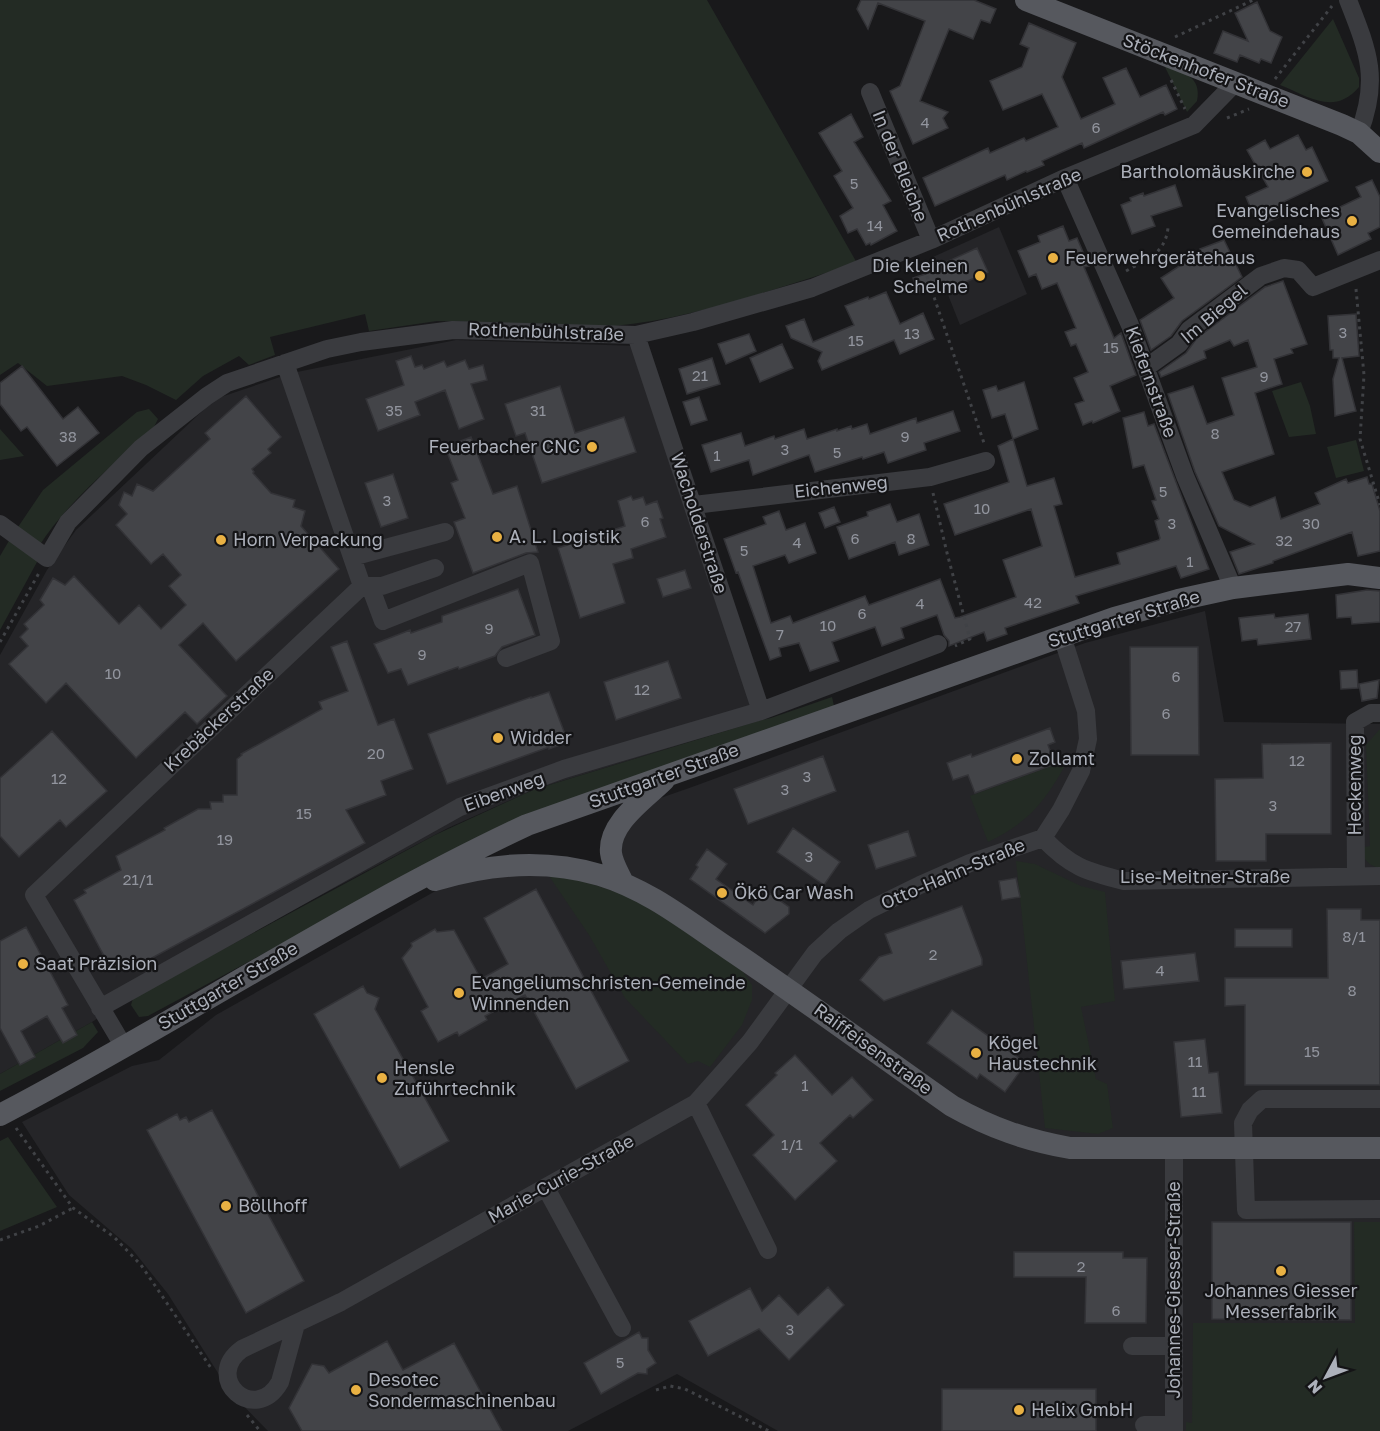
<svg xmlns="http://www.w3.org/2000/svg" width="1380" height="1431" font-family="'Golos Text',sans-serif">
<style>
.built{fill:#252528}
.green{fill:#232b24}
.building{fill:#434448;stroke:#333337;stroke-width:1.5}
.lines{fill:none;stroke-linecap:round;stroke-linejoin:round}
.path{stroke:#404246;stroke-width:3;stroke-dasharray:3 4.5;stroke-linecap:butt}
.minor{stroke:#3a3b3f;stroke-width:18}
.major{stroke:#56585e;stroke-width:22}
.poi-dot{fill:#e9b143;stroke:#141416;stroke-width:2}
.labels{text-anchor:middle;stroke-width:4.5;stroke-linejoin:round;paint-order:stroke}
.number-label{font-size:15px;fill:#92959e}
.street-label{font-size:18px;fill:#acb0ba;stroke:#141416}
.poi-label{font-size:18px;fill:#acb0ba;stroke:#141416;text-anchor:start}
</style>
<rect width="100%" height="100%" fill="#19191b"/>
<path class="built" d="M999 227 1027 294 960 325 933 257Z
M456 340 637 346 758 721 533 790 448 828 136 993 92 1022 0 1074V655L47 570 76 530 215 399 292 373Z
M1205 611 1224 722 1380 724V1431H778L677 1374 568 1431H268L230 1392 168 1294 132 1249 69 1195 22 1122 132 1066 159 1060 216 1015 439 889 469 879 547 873 616 888 619 837 652 801 692 787 1085 643Z"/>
<path class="green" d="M0 0H707L857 263C777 288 697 318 614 326L437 321 369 331 365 314 270 337 275 355 249 365 239 356 203 376 176 400 146 385 122 376 47 386 18 363 0 375Z
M1333 19 1359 78V87C1334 116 1310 97 1280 85Z
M1164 65C1183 74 1202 75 1197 101L1187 112Z
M1301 382 1310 406 1316 434 1289 437 1272 391Z
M149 409 158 419 153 429C112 466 69 500 39 546L16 530 43 490 137 412Z
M0 429 24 456 0 460Z
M1356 440 1364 471 1336 478 1327 447Z
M10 539 35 558 37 562 0 630V556Z
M832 697 834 706 396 882 148 1016 139 1017 131 1005 133 998 435 835 533 790 758 721 771 718Z
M1379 730H1380V868C1368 866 1364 859 1360 848L1370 846 1366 745Z
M1068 760C1047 799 1029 823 988 842L970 796Z
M1016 861 1035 864 1081 886 1105 892 1115 1001 1081 1007 1096 1079 1107 1084 1113 1128 1098 1134 1045 1128Z
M547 873 564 875 644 901 740 967 752 985V1000L742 1025 710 1067 698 1061 688 1064 625 998 589 935Z
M92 1022 98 1032 83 1048 0 1091V1074Z
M8 1137 57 1207 0 1231V1141Z
M1354 1222H1380V1431H1186V1422L1192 1423 1193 1323H1355Z"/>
<path class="building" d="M861 0H974L996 9 990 23 981 20 973 39 949 29 920 101 948 112 943 118 948 128 913 144 890 91 900 86 925 21 878 3 868 29 857 9Z
M1257 2 1270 31 1282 37 1271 63 1261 59 1259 63 1240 55 1237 62 1214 53 1223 31 1248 41 1235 13Z
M1029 23 1076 43 1062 77 1081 119 1115 104 1103 78 1126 68 1140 97 1166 85 1177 109 1165 115 1163 112 1084 148 1082 143 1042 161 1044 165 1027 172 1026 171 1007 180 1005 175 935 206 923 178 988 148 990 153 1024 138 1026 141 1058 127 1042 94 1003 110 990 81 1022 67 1029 48 1020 44Z
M851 114 863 137 854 142 891 201 883 205 897 231 871 245 870 243 866 245 857 229 848 233 840 216 853 208 834 176 842 171 819 133Z
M1298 135 1306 150 1312 147 1328 181 1283 202 1288 213 1263 224 1258 214 1254 216 1246 197 1268 187 1247 150 1265 140 1270 149Z
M1372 180 1380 197V227L1368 233 1371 239 1338 255 1321 216 1361 197 1356 187Z
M1175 185 1182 206 1151 216 1155 226 1132 234 1121 205 1131 201 1130 198 1143 193 1144 196Z
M1063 226 1069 241 1077 238 1089 266 1084 267 1114 338 1121 333 1136 375 1110 386 1120 411 1093 423 1092 421 1083 425 1075 404 1084 401 1074 378 1088 372 1076 344 1071 346 1065 332 1076 328 1057 283 1042 289 1036 274 1029 277 1018 251 1040 242 1038 236Z
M1224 240 1242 277 1182 321 1171 336 1151 350 1140 320 1174 298 1161 278 1201 252 1200 249Z
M977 248 988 272 950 289 948 283 918 293 913 278 941 269 940 265Z
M1283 281 1307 344 1291 349 1293 353 1274 359 1282 384 1255 393 1274 454 1222 472 1234 500 1250 507 1275 497 1281 519 1320 504 1315 493 1346 479 1348 483 1367 477 1369 484H1372L1380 511V551L1358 556 1352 532 1273 561V563L1239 574 1230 552 1254 544 1219 526 1195 472 1168 394 1193 386 1207 424 1234 415 1222 378 1257 367 1248 340 1234 346 1230 340 1204 351 1206 358 1161 377 1159 372 1186 353 1197 338 1265 287Z
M886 292 900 324 923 313 934 339 900 354 894 340 822 370 818 361 822 352 791 338 786 326 804 319 813 342 854 325 845 306 868 297 869 299Z
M1356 314 1359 356 1342 358 1356 411 1335 416 1333 379 1339 358H1333V350H1330L1328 316Z
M749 334 756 351 726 364 718 344Z
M782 344 793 368 760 382 750 358Z
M411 356 415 367 422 365 424 369 444 361 447 367 465 360 469 369 483 365 487 380 471 384 484 419 459 429 445 390 415 402 420 415 378 431 366 399 404 385 396 361Z
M712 358 720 384 687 394 679 369Z
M22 366 63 419 78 407 99 433 57 466 27 427 21 431 0 404V383Z
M1024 382 1038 429 1013 439 1005 414 992 418 983 390 996 386 998 391Z
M560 386 575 433 624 417 636 452 542 483 525 433 516 436 505 404Z
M246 396 281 437 268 449 271 453 252 469 254 472 253 473 271 493 295 500 293 507 305 511 301 526 339 569 236 661 203 623 179 645 227 696 197 724 185 712 136 758 66 683 46 703 9 664 28 646 20 637 28 629 24 624 44 605 40 600 53 578 65 585 74 576 119 624 139 605 161 629 186 605 169 586 181 575 163 554 151 564 116 525 127 514 119 505 124 492 132 496 137 484 153 491 210 439 205 433Z
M699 397 707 420 691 425 683 402Z
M953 411 960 431 924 443 926 450 888 463 884 452 863 459 862 457 815 472 809 455 753 475 749 460 711 472 702 445 741 433 745 446 774 436 775 439 804 429 807 439 837 429V431L851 426 852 429 867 424 870 434 916 418 917 423Z
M1144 412 1148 426 1154 424 1209 569 1181 578 1176 566 1076 596 1079 603 1005 628 1007 634 987 641 984 632 949 646V641L944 635 937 615 901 628 904 638 882 646 875 627 832 642 839 661 810 671 799 643 779 648 781 656 770 660 738 572 736 573 724 539 766 524 763 517 779 511 786 530 805 523 816 553 789 563 785 555 753 566 771 623 790 616 793 623 865 596 869 605 940 579 955 618 960 617 1016 597 1003 560 1042 546 1031 509 955 535 944 504 1009 482 998 446 1013 439 1027 486 1054 478 1062 504 1054 506 1075 577 1120 564 1117 553 1159 540 1160 538 1155 521 1159 519 1152 501 1156 500 1144 465 1133 468 1123 418Z
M471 437 493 494 517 486 538 552 526 553 473 573 454 522 465 518 451 483 458 480 445 447Z
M393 474 408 518 381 527 365 483Z
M631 496 633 500 643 497 646 505 657 501 663 518 660 519 666 537 631 549 633 558 613 564 625 603 580 618 558 548 625 526 618 501Z
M890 504 897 522 919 514 929 545 899 555 895 542 849 559 837 527 868 516 867 512Z
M834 507 840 522 825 528 819 513Z
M685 570 691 588 663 597 657 579Z
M518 589 535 635 502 647 495 656 459 669 458 667 408 685 401 669 388 673 374 644 410 630 411 633 442 622V616Z
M1367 590 1380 591V622L1352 624 1351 617 1337 618 1336 595Z
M1274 614 1275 618 1308 614 1311 639 1258 645 1257 639 1242 641 1239 618Z
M347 641 378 725 394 719 413 769 381 781 386 795 346 810 365 843 139 965 135 957 111 969 74 900 86 893 84 890 121 870 116 856 165 830 164 828 198 809H211L210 802H223V795H237V759L242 755 241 754 322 709 319 702 348 691 331 647Z
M1130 647H1198L1199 755H1131Z
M668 661 681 698 616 720 604 682Z
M1357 670 1358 688 1341 689 1340 671Z
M1379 680 1377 698 1362 701 1359 684Z
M549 692 568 742 549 749V747L447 784 428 734 531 697V698Z
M1050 728 1055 742 1048 745 1055 764 975 793 968 775 953 780 947 763 971 754 972 757Z
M52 731 107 791 66 827 60 820 19 857 0 836V778Z
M1331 743V834H1266V861H1216L1215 779 1263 778 1262 744Z
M823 756 836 791 748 824 734 789Z
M793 828 840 862 824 885 777 852Z
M908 831 916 856 876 869 868 845Z
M707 849 727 864 716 879 753 905 759 895 765 899 769 893 789 907V914L765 933 690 879 698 867 696 865Z
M1016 878 1020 897 1002 900 999 881Z
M536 889 629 1061 576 1089 525 995 485 1016 487 1020 459 1036 457 1032 438 1042 421 1011 428 1007 402 958 412 946 411 943 435 929 437 932 454 930 481 979 508 964 484 918Z
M962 906 982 959V965L884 1001 860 980 879 957 892 953 885 934Z
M1327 909H1361V920H1380V1085H1245V1005L1225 1006V978H1328Z
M26 927 68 1005 62 1008 77 1035 63 1043 47 1016 21 1031 35 1057 20 1065 0 1028V941Z
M1235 929H1292V947H1235Z
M1195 953 1199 981 1124 989 1121 961Z
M363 986 367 993 379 998 375 1009 449 1141 400 1168 314 1014Z
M952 1010 1026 1063 1005 1092 980 1074 977 1079 927 1043Z
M1205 1039 1209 1073 1218 1072 1222 1113 1181 1117 1174 1042Z
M795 1055 832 1095 852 1077 873 1100 853 1118 850 1115 820 1143 837 1161 795 1200 753 1155 774 1135 746 1105 777 1075 775 1073Z
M212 1110 304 1281 246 1313 147 1130 177 1114 180 1120 186 1117 189 1122Z
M1212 1222H1351V1320L1212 1319Z
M1014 1252H1123V1258H1147L1146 1323H1085L1086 1277H1014Z
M828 1287 844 1305 789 1360 759 1329 708 1356 689 1321 750 1288 762 1311 779 1295 798 1315Z
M639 1332 642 1338H648V1350L656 1363 647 1369V1374L638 1373 601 1394 584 1363Z
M387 1341 403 1370 454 1343 502 1431H302L289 1408 312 1364 324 1366 329 1373Z
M942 1389H1096V1431H942Z"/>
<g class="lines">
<path class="path" d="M1175 37 1253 0
M1275 79 1332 6
M1171 80 1185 109
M1227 118 1249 109
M922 262 984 443
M1126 271C1147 259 1165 254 1168 228
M1356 289 1364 375 1360 439 1380 505
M933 493 947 553 970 639 955 646
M0 642 39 573
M16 1128 73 1208 114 1237 141 1265 211 1368
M0 1240 39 1226 73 1208
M656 1390 670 1386 685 1389 769 1431
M247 1415 260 1431"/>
<path class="minor" d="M1348 0C1368 51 1380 79 1359 133
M870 92 931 240
M1065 178 1130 325 1185 476 1233 588
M636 335 761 711
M1147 367 1179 344 1189 330 1261 276 1284 268 1298 270 1313 287 1380 260
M694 505 930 477 986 461
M0 524 47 558 68 522 141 448 207 396 227 383 327 349 361 342 453 330 636 335 693 322 812 288 931 240 1065 178 1194 125 1236 82
M352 557 445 532
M362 586H382L435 568
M370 586 383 621 530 563 551 641 506 658
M1043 838C1071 867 1085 871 1124 881L1380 876
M1356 876 1355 722 1371 713H1380
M100 1008 460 807 564 769 761 711 938 644
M124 1047 34 895 362 586 285 363
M1380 1099H1262L1250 1110 1243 1123 1246 1210 1380 1209
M696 1103 768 1250
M546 1188 622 1328
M296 1324 280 1382C255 1426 202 1378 242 1349L341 1302 696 1103 750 1042 815 953 839 931 869 910 920 885 970 863 1043 838 1061 810 1081 771 1088 739 1086 711 1062 636
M1132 1346H1173
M1144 1425H1174
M1174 1431V1148"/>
<path class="major" d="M1026 0 1342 125 1359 133 1380 152
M435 880C488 864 546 859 600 875 649 890 687 921 729 949 805 1000 878 1054 952 1106 991 1128 1026 1140 1070 1148H1380
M623 883C619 874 612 863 611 853 608 823 645 799 664 780
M0 1115C178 1022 345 910 527 825L1114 618 1178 600 1233 588 1348 574 1380 578"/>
</g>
<g class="poi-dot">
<circle cx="1307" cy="172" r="6"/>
<circle cx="1352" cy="221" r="6"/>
<circle cx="1053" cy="258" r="6"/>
<circle cx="980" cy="276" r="6"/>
<circle cx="592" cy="447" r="6"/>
<circle cx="497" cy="537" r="6"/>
<circle cx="221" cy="540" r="6"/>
<circle cx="498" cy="738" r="6"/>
<circle cx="1017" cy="759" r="6"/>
<circle cx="722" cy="893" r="6"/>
<circle cx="23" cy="964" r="6"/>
<circle cx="459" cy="993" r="6"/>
<circle cx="976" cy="1053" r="6"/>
<circle cx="382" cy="1078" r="6"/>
<circle cx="226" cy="1206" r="6"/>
<circle cx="1281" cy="1271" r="6"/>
<circle cx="356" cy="1390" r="6"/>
<circle cx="1019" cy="1410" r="6"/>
</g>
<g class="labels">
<g class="number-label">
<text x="925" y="128">4</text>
<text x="1096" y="133">6</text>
<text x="854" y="189">5</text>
<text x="875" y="231">14</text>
<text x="1343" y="338">3</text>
<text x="912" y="339">13</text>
<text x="856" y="346">15</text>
<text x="1111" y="353">15</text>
<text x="700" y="381">21</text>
<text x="1264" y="382">9</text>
<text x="394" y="416">35</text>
<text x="538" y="416">31</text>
<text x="1215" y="439">8</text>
<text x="68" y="442">38</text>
<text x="905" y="442">9</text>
<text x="785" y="455">3</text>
<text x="837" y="458">5</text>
<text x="717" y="461">1</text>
<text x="1163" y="497">5</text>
<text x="387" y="506">3</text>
<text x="982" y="514">10</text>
<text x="645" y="527">6</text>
<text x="1172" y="529">3</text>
<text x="1311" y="529">30</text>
<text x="855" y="544">6</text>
<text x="911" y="544">8</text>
<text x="1284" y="546">32</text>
<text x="797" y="548">4</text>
<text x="744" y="556">5</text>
<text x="1190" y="567">1</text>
<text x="1033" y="608">42</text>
<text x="920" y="609">4</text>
<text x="862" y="619">6</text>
<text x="828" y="631">10</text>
<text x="1293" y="632">27</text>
<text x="489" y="634">9</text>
<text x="780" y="640">7</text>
<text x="422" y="660">9</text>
<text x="113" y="679">10</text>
<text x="1176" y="682">6</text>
<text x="642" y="695">12</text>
<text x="1166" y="719">6</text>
<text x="376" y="759">20</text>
<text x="1297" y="766">12</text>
<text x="807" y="782">3</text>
<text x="59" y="784">12</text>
<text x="785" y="795">3</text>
<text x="1273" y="811">3</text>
<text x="304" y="819">15</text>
<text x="225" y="845">19</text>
<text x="809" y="862">3</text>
<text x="138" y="885">21/1</text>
<text x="1354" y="942">8/1</text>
<text x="933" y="960">2</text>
<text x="1160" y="976">4</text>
<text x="1352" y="996">8</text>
<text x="1312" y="1057">15</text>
<text x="1195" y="1067">11</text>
<text x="805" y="1091">1</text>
<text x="1199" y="1097">11</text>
<text x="792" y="1150">1/1</text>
<text x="1081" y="1272">2</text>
<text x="1116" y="1316">6</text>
<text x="790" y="1335">3</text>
<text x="620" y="1368">5</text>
</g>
<g class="street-label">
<text transform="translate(1206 71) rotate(21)" y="6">Stöckenhofer Straße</text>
<text transform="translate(900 166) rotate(68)" y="6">In der Bleiche</text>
<text transform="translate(1009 205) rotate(-24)" y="6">Rothenbühlstraße</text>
<text transform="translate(1214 314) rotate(-40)" y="6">Im Biegel</text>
<text transform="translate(546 332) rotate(2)" y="6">Rothenbühlstraße</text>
<text transform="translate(1151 382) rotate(70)" y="6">Kiefernstraße</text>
<text transform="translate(841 487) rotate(-6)" y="6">Eichenweg</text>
<text transform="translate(699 523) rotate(72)" y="6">Wacholderstraße</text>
<text transform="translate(1124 619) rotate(-17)" y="6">Stuttgarter Straße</text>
<text transform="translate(219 720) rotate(-43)" y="6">Krebäckerstraße</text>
<text transform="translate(664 776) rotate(-20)" y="6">Stuttgarter Straße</text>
<text transform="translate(1355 785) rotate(-90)" y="6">Heckenweg</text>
<text transform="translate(504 792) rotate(-20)" y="6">Eibenweg</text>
<text transform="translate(953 874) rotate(-23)" y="6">Otto-Hahn-Straße</text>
<text x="1205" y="883">Lise-Meitner-Straße</text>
<text transform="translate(228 986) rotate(-30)" y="6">Stuttgarter Straße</text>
<text transform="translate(873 1049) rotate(36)" y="6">Raiffeisenstraße</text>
<text transform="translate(561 1179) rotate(-29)" y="6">Marie-Curie-Straße</text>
<text transform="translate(1174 1290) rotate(-90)" y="6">Johannes-Giesser-Straße</text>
</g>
<g class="poi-label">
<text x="1295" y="178" text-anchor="end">Bartholomäuskirche</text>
<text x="1340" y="217" text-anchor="end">Evangelisches<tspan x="1340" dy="21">Gemeindehaus</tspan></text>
<text x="1065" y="264">Feuerwehrgerätehaus</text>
<text x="968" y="272" text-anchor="end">Die kleinen<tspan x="968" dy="21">Schelme</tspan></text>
<text x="580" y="453" text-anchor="end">Feuerbacher CNC</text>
<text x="509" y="543">A. L. Logistik</text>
<text x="233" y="546">Horn Verpackung</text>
<text x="510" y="744">Widder</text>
<text x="1029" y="765">Zollamt</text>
<text x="734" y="899">Ökö Car Wash</text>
<text x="35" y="970">Saat Präzision</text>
<text x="471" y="989">Evangeliumschristen-Gemeinde<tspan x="471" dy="21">Winnenden</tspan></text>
<text x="988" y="1049">Kögel<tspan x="988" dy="21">Haustechnik</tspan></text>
<text x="394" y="1074">Hensle<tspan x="394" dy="21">Zuführtechnik</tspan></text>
<text x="238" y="1212">Böllhoff</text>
<text x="1281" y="1297" text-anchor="middle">Johannes Giesser<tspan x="1281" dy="21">Messerfabrik</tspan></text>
<text x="368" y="1386">Desotec<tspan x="368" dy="21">Sondermaschinenbau</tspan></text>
<text x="1031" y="1416">Helix GmbH</text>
</g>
</g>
<g transform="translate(1326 1377) rotate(229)" stroke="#141416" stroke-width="4.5" paint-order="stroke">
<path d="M0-4.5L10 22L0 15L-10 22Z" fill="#acb0ba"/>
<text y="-9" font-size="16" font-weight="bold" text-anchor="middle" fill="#acb0ba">N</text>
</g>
</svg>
